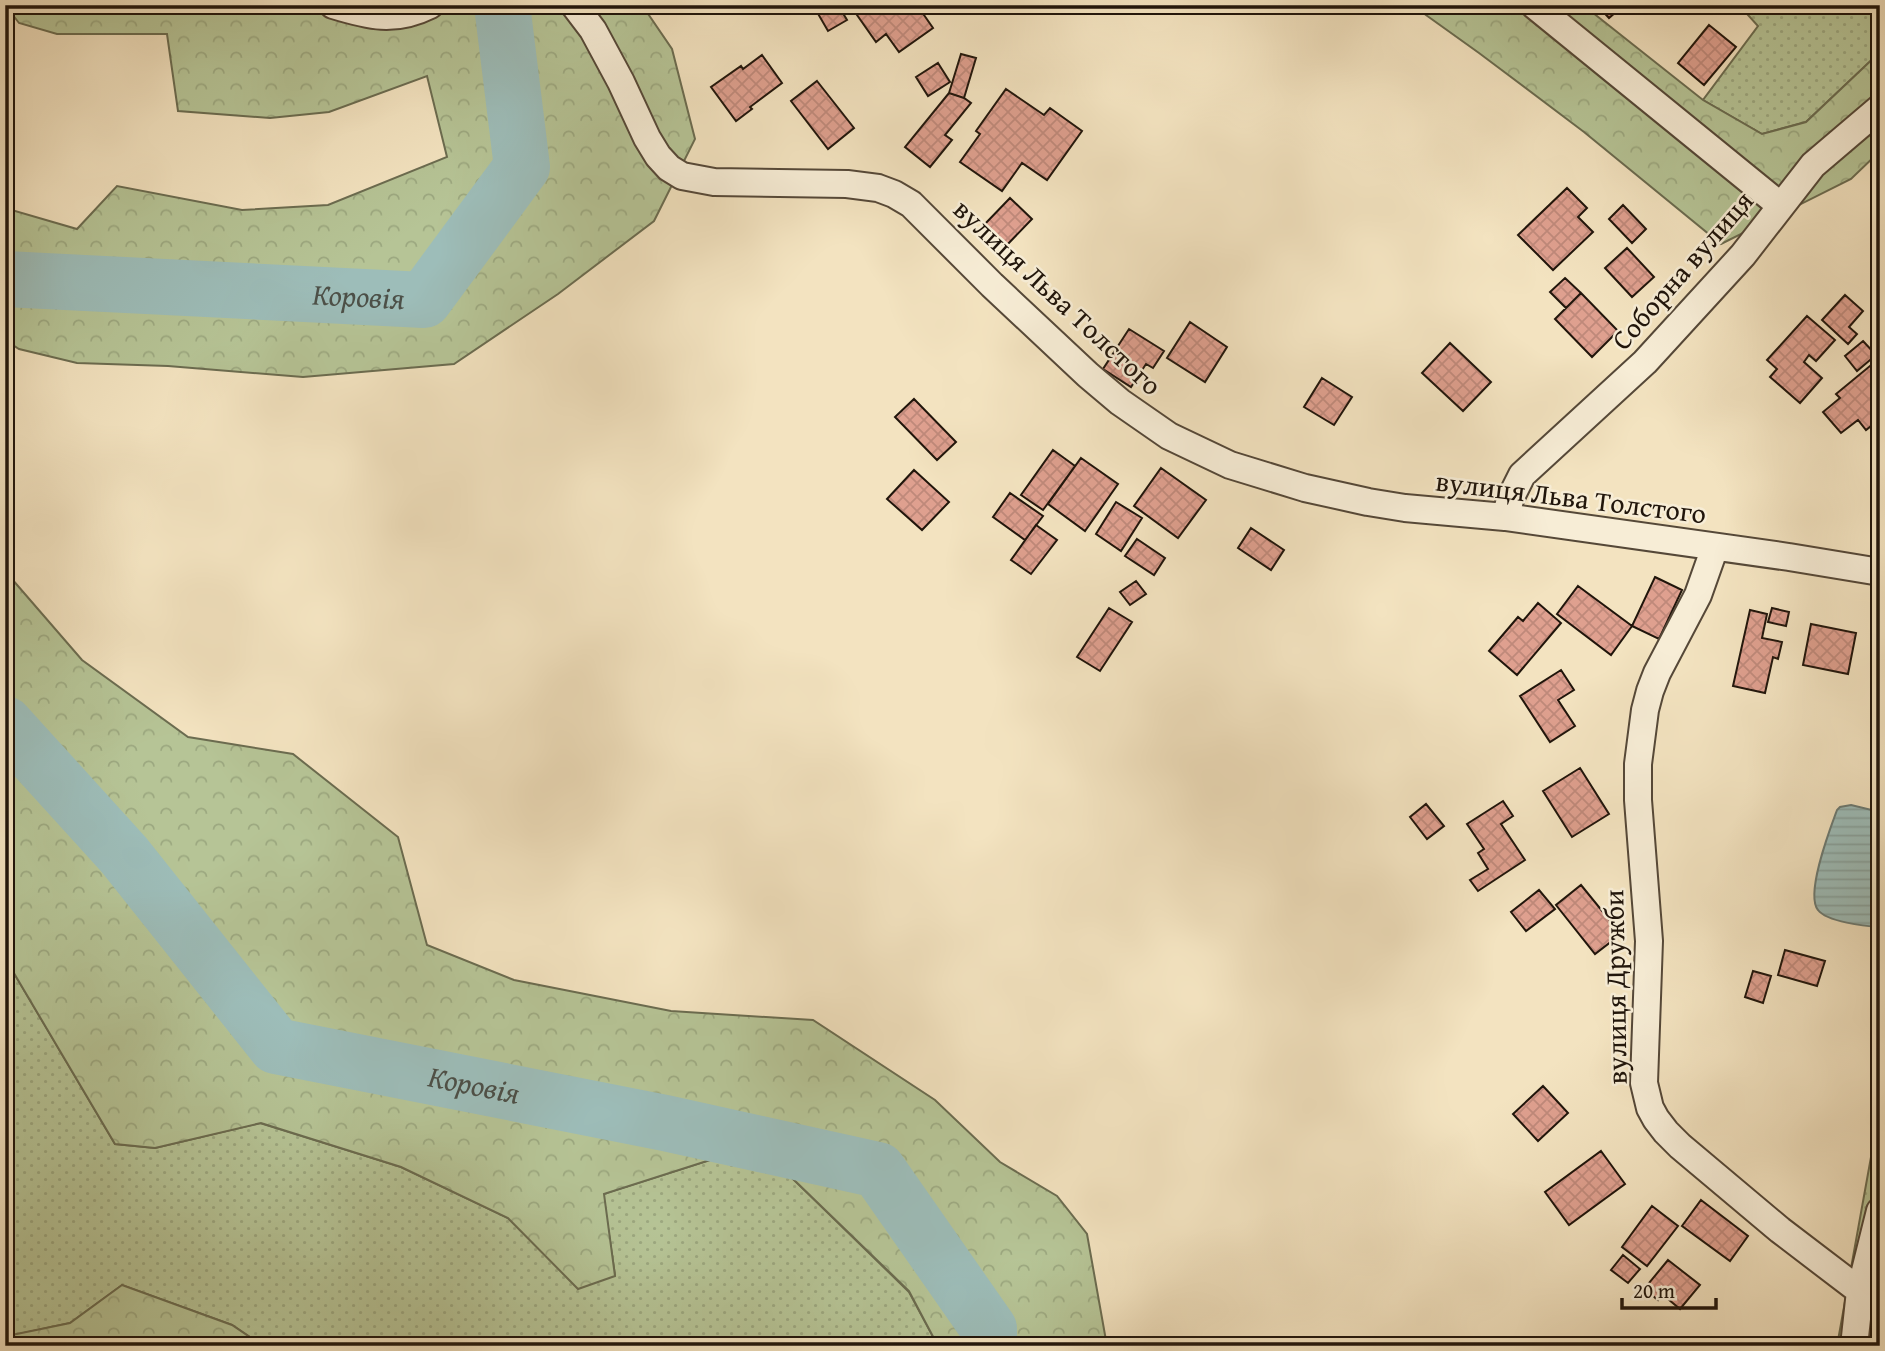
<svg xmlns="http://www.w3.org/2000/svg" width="1885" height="1351" font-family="'Gentium Book Plus',serif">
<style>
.grass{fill:url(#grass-dots);stroke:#6b6c50;stroke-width:2}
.forest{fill:url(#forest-crowns);stroke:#6b6c50;stroke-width:2}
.water{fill:url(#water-rules);stroke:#6b7a73;stroke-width:2}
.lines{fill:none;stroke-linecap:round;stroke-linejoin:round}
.river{stroke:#9dbdb9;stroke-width:56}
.building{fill:url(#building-cross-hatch);stroke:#20150b;stroke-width:2}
.minor-casing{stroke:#554838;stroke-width:30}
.minor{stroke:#f7edd6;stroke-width:26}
.labels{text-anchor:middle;stroke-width:5;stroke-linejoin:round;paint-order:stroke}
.street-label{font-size:28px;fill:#20150b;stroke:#f7edd6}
.water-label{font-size:30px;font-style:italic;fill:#4c5048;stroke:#f7edd6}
</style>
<defs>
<pattern id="grass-dots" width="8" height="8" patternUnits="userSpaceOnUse" patternTransform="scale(1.75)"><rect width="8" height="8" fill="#b6c496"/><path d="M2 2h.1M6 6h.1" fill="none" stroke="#9ca880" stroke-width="1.8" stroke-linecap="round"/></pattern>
<pattern id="forest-crowns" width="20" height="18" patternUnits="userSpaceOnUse" patternTransform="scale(1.75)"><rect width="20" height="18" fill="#b6c496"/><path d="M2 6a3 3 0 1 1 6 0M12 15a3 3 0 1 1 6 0" fill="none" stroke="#9ca880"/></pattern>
<pattern id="water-rules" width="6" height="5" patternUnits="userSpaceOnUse" patternTransform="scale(1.75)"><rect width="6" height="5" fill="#9dbdb9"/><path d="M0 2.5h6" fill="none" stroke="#87a29e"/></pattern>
<pattern id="building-cross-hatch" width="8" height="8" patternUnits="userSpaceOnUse" patternTransform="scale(1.75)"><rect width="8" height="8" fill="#dfa08f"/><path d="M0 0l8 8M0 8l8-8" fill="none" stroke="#bf897a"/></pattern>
</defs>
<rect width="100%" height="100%" fill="#f3e3c0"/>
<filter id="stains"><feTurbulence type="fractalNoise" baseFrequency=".00286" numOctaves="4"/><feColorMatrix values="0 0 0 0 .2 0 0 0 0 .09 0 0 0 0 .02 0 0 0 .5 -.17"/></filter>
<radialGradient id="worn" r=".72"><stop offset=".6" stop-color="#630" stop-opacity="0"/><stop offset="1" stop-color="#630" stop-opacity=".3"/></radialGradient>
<path class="grass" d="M1739 5H1880V52L1806 122 1762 134 1703 100 1758 26Z
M5 958 115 1144 155 1148 260 1123 401 1167 508 1218 578 1288 615 1275 603 1194 713 1159 791 1177 909 1292 938 1346H263L232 1325 122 1285 70 1323 5 1337Z
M1880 1107V1346H1837Z"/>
<path class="forest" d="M5 5H642L672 49 695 139 654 221 558 294 454 364 303 377 168 366 77 363 19 349 5 340V208L77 229 117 186 242 210 328 205 447 157 427 76 329 112 270 118 178 111 167 34H57L19 23Z
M1412 5H1583L1703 100 1762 134 1806 122 1880 52V151L1851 179 1721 244 1584 132 1479 53Z
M5 571 82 660 188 737 293 754 398 837 427 945 514 980 671 1011 813 1020 935 1100 1000 1162 1057 1196 1087 1234 1107 1346H938L909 1291 791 1177 713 1159 604 1194 615 1276 578 1289 508 1218 401 1167 261 1123 155 1148 115 1144 5 958Z
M122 1285 232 1325 263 1346H5V1337L7 1336 70 1323Z"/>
<path class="water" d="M1851 805 1880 812V927C1865 926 1827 922 1818 910 1805 894 1830 829 1837 810L1840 807Z"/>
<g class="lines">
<g class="river">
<path id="s1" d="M5 279 424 300 522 167 502 5"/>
<path id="s2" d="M5 724 124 855 276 1046 665 1123 878 1170 989 1329V1346"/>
</g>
</g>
<path class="building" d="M813 5H838L847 20 828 31Z
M850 5H917L933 28 899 52 886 34 876 42Z
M1597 5H1624L1609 18Z
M1709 25 1736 47 1704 85 1678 63Z
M961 54 976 58 964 98 949 93Z
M762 55 782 83 750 107 752 109 736 121 711 87 741 66 743 69Z
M938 63 950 82 928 96 916 77Z
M817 81 854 128 828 149 791 101Z
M1006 89 1044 115 1050 108 1082 131 1047 180 1022 163 1002 191 960 162 980 134 976 131Z
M949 93 964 98 971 103 945 135 952 140 930 167 905 147Z
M1567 188 1587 208 1578 217 1593 232 1553 270 1518 235Z
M1010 198 1032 219 1005 247 983 226Z
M1623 205 1646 229 1632 243 1609 219Z
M1627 248 1654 277 1632 297 1605 268Z
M1565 278 1581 293 1566 308 1550 292Z
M1581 293 1618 331 1592 357 1555 319Z
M1845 295 1863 311 1849 327 1857 334 1848 344 1822 320Z
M1807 316 1835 340 1816 361 1809 355 1804 362 1822 378 1800 403 1770 377 1777 369 1767 360Z
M1190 322 1227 347 1205 382 1167 358Z
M1129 329 1164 351 1153 368 1146 364 1131 387 1103 369Z
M1863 341 1876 355 1857 371 1845 356Z
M1450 343 1491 382 1463 411 1422 373Z
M1876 361 1880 365V419L1866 430 1858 420 1841 433 1823 412 1840 398 1836 394Z
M1322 378 1352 397 1334 425 1304 407Z
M914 399 956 442 937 460 895 417Z
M1053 450 1075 466 1043 510 1021 495Z
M1081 458 1118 484 1085 531 1048 504Z
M1161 468 1206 500 1178 538 1134 506Z
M914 470 949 502 922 530 887 499Z
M1010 493 1043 516 1025 540 993 517Z
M1116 502 1142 518 1121 551 1096 534Z
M1036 525 1057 540 1031 574 1011 560Z
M1251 528 1284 550 1271 570 1238 548Z
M1137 539 1165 558 1154 575 1125 556Z
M1655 577 1682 590 1659 639 1632 626Z
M1136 581 1146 594 1130 605 1120 592Z
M1578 586 1632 626 1611 655 1557 614Z
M1538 603 1561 623 1517 675 1489 651 1518 617 1523 621Z
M1109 608 1132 622 1100 671 1077 657Z
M1772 608 1789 612 1786 626 1768 622Z
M1750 610 1767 614 1762 638 1782 642 1778 659 1773 657 1765 693 1733 686Z
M1811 624 1856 633 1848 674 1803 665Z
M1561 670 1574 690 1558 700 1575 726 1550 742 1520 696Z
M1580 768 1609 814 1572 837 1543 791Z
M1503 801 1513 816 1501 824 1525 860 1478 891 1470 880 1488 869 1478 853 1484 849 1467 824Z
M1426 804 1444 826 1427 839 1410 817Z
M1581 885 1621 934 1595 954 1556 905Z
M1539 890 1555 909 1526 931 1511 912Z
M1785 950 1825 961 1817 986 1778 975Z
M1753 971 1771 976 1763 1003 1745 997Z
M1543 1086 1568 1113 1538 1141 1513 1114Z
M1601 1151 1625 1184 1569 1225 1545 1192Z
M1701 1200 1748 1236 1730 1261 1682 1226Z
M1652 1206 1678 1226 1647 1266 1622 1247Z
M1623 1255 1640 1269 1628 1283 1611 1270Z
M1668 1260 1700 1285 1680 1309 1662 1294 1658 1300 1644 1289Z"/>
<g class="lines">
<g class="minor-casing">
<path id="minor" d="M333 5C369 16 394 23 430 5
M574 5 593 30 621 82 647 138 658 156 669 168 682 176 714 182 847 184 878 188 894 194 911 204 992 285 1088 375 1120 402 1169 436 1230 465 1305 488 1368 502 1405 508 1505 517 1789 557 1880 572
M1534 5 1781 206
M1505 517 1511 497 1522 475 1645 362 1743 255 1813 165 1880 108
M1715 547 1698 595 1657 673 1650 691 1645 710 1638 764V800L1649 941 1644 1083 1650 1108 1656 1119 1666 1132 1680 1146 1780 1230 1860 1291
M1854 1346 1860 1291 1880 1211"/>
</g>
<use href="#minor" class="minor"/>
</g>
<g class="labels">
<g class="street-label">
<text transform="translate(1682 270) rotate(-49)" y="10">Соборна вулиця</text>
<text transform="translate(1058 297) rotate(43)" y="10">вулиця Льва Толстого</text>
<text transform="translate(1571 497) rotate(7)" y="10">вулиця Льва Толстого</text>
<text transform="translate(1615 987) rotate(-91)" y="10">вулиця Дружби</text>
</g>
<g class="water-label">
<text dy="10" stroke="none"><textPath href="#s1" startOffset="354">Коровія</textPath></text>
<text dy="10" stroke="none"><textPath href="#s2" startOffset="623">Коровія</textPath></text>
</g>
</g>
<rect width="1885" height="1351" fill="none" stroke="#f3e3c0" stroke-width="28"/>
<rect x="7" y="7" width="1871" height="1337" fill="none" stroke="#20150b" stroke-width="3.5"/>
<rect x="14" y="14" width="1857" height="1323" fill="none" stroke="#20150b" stroke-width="2"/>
<path d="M1622 1298v10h94v-10" fill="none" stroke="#20150b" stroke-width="3.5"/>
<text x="1633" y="1298" font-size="21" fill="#20150b" stroke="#f7edd6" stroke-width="5" paint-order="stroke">20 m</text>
<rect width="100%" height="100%" filter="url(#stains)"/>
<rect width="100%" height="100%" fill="url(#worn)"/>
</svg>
